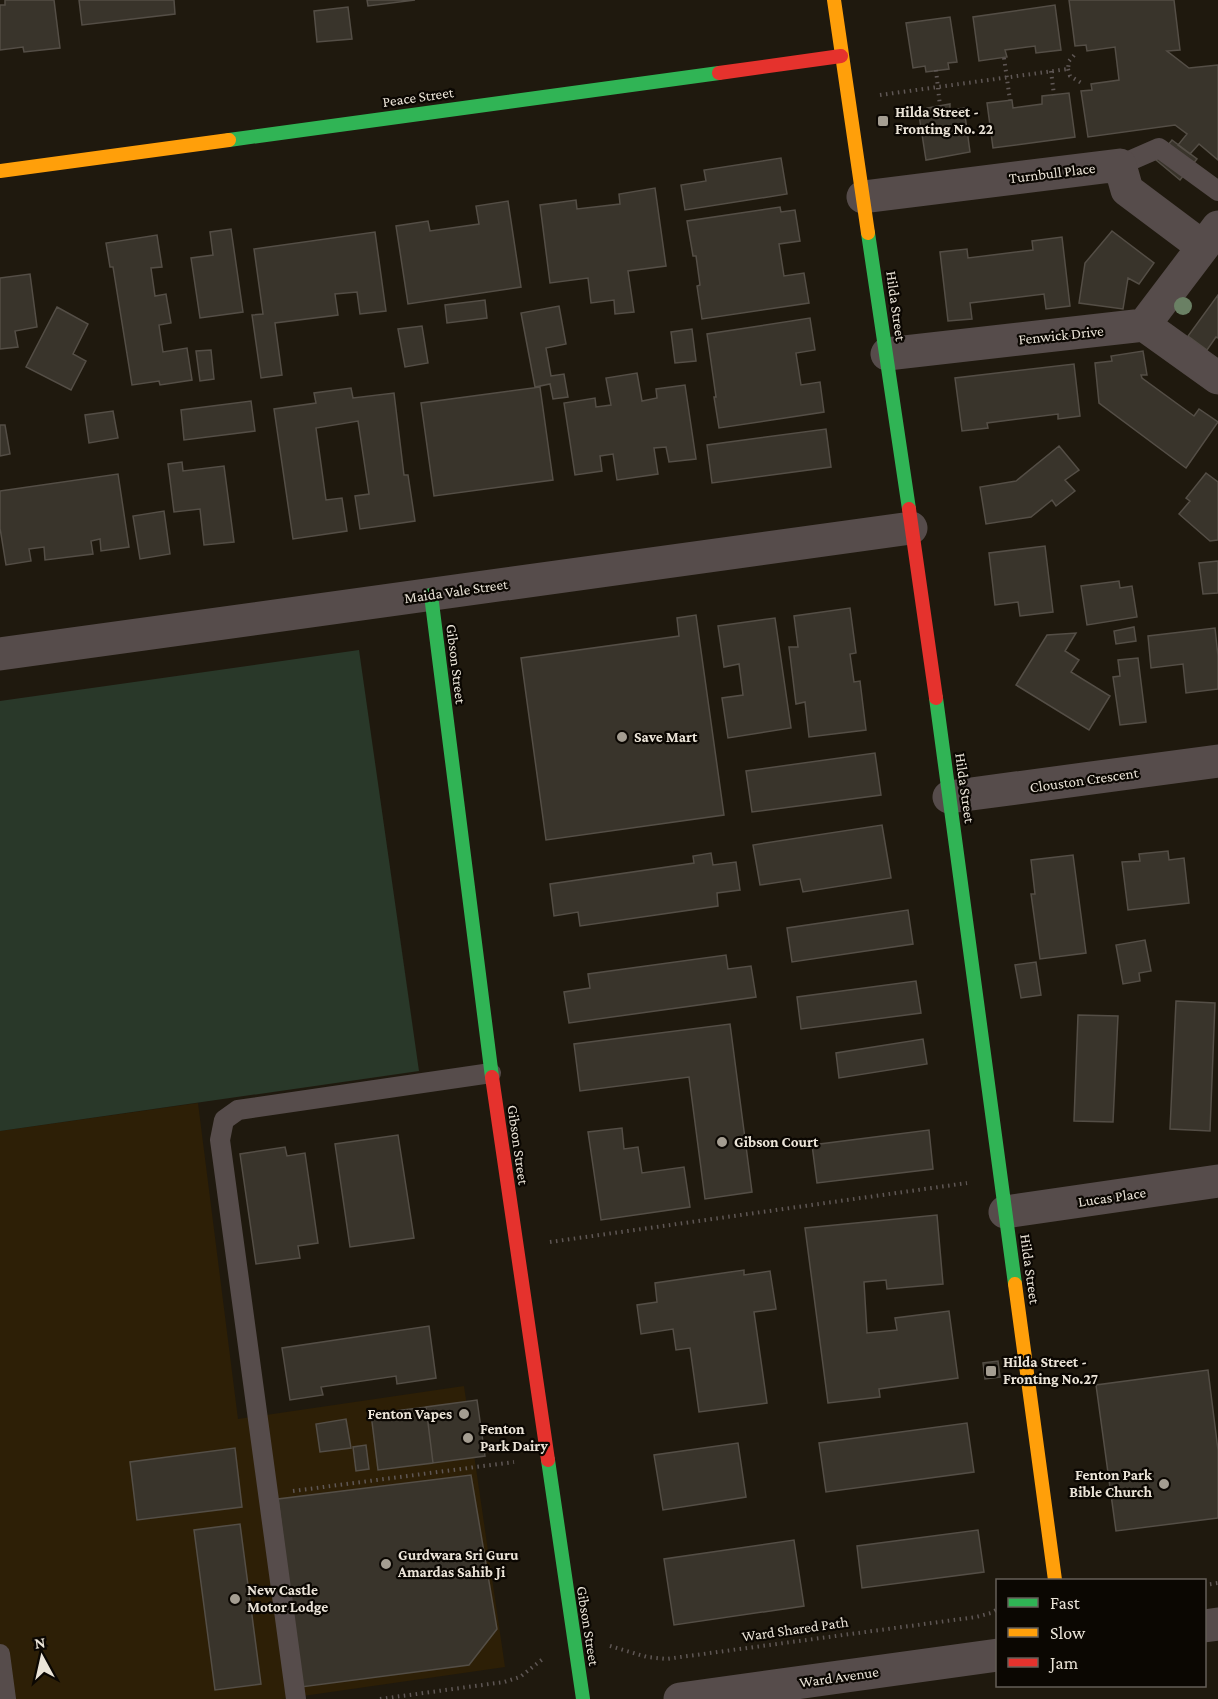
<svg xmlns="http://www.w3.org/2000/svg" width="1218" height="1699" font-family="'Crimson Pro',serif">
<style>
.built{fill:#2d1f06}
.green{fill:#293829}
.building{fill:#39342b;stroke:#544e46;stroke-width:1.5}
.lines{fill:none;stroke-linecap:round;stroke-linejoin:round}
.path{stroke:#5f5755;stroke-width:4;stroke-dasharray:1.5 4.5;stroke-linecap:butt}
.lane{stroke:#564c4b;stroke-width:20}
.street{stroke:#564c4b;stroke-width:33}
.fast{stroke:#30b455;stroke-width:14}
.slow{stroke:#ff9f0a;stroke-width:14}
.jam{stroke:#e5322d;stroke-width:14}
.tree{fill:#6a8064}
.poi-dot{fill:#a49d91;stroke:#0b0702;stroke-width:2}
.labels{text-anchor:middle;stroke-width:4.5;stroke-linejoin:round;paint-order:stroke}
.street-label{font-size:15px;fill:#ebe4d8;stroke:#0b0702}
.poi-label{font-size:15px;font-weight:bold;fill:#ebe4d8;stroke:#0b0702;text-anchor:start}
</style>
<rect width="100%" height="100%" fill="#1f190e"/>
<path class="built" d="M198 1103 238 1419 464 1386 505 1667 282 1699H0V1131Z"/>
<path class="green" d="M359 650 419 1071 0 1131V701Z"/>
<path class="building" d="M5 0H54L60 48 24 52 23 47 0 50V5H5Z
M79 0H174L175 14 82 25Z
M367 0H415L368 6Z
M1069 0H1174L1180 50 1167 51 1189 68 1218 65V160L1199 144 1190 154 1178 145 1187 134 1175 125 1088 137 1081 91 1092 90 1091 84 1119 80 1115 47 1087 51 1086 45 1075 46Z
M1055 5 1061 50 1036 53 1035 46 1005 50 1007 57 979 61 973 17Z
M348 7 352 39 317 42 314 11Z
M950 17 957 62 948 63 949 69 926 72 925 66 913 68 906 23Z
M1069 93 1075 137 993 148 987 103 1012 100 1013 108 1042 104V96Z
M950 104V110L964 108 970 152 926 160 919 115 928 113 927 108Z
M1172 140 1197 159 1180 180 1156 160Z
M781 158 787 194 685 210 681 185 706 181 704 170Z
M655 188 666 266 628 271 634 312 615 314 614 300 591 303 588 278 550 283 540 205 576 200 577 209 620 204 619 194Z
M508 201 521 287 408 304 396 226 428 221 430 231 479 224 476 206Z
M780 207 781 212 795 210 800 241 779 244 784 276 804 273 809 303 702 319 697 286 700 285 696 256H693L687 221Z
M231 229 243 312 200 318 191 258 213 255 210 232Z
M1112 231 1154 263 1139 284 1128 278 1123 309 1079 303 1085 263Z
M375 232 386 311 360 314 357 292 335 294 338 315 275 323 282 375 261 378 252 315 263 314 254 249Z
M157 235 162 267 151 268 155 296 166 294 171 323 159 325 163 352 187 348 192 380 160 385 159 381 132 385 113 267H110L106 243Z
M1062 237 1070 306 1046 309 1044 294 970 303 972 319 948 321 940 252 967 249 968 258 1033 250 1032 241Z
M30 274 37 327 15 331 18 347 0 349V278Z
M1218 295V338L1216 337 1207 350 1188 336Z
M485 300 487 318 447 323 445 305Z
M559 306 566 344 546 348 551 376 564 374 568 397 553 399 550 384 535 387 521 313Z
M57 307 88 324 73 354 86 361 71 390 26 367Z
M810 318 815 350 796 353 801 385 820 382 824 412 719 428 714 397H716L707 334Z
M422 326 428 363 405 367 398 329Z
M692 329 696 361 675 363 671 332Z
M211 350 214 379 200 381 196 351Z
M1143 351 1147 375H1141L1142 378 1194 416 1199 409 1218 422 1186 468 1099 403 1095 363 1112 361 1111 356Z
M1074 364 1080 416 1058 419V414L987 423 988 428 962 431 955 378Z
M637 373 642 401 657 398 656 389 685 385 696 459 669 462 666 447 654 448 658 474 617 480 613 454 600 456 602 471 575 475 564 403 595 398 596 407 611 405 606 378Z
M540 387 553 480 434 496 421 403Z
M351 388 353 398 394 393 404 475H408L415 521 360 529 355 496 369 494 358 421 316 428 326 500 342 498 347 531 293 539 274 409 316 403 314 393Z
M251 401 255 431 184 440 181 410Z
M113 411 118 438 89 443 85 415Z
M0 425H5L10 454 0 456Z
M826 429 831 467 712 483 707 445Z
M1059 446 1079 470 1065 480 1075 491 1056 506 1052 500 1031 517 986 524 980 487 1016 481Z
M182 462 183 471 224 466 234 542 204 545 200 509 174 512 168 464Z
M1206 473 1218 482V540L1210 541 1179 514 1190 501 1186 498Z
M118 474 129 547 101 551 100 539 91 541 93 554 45 560 44 547 29 549 31 561 6 565 0 528V491Z
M164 511 170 554 140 559 133 516Z
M1045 546 1053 612 1020 616 1018 602 995 605 989 553Z
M1218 561V593L1203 594 1199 563Z
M1119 581 1120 588 1132 586 1137 617 1087 625 1081 586Z
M850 608 856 653 850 654 854 682 860 681 866 730 809 737 805 702 796 704 789 647H798L794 616Z
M696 615 724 815 546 840 521 658 679 636 677 618Z
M775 618 791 728 728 738 722 698 743 695 739 664 724 667 718 626Z
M1134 627 1136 641 1116 644 1114 631Z
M1215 628 1218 656V689L1186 693 1183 664 1151 668 1148 636Z
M1076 633 1065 651 1079 660 1071 672 1110 696 1089 730 1016 685 1047 635Z
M1138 658 1146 722 1120 725 1113 677 1120 676 1118 660Z
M875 753 881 795 752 812 746 771Z
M882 825 891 878 803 892 800 879 760 885 753 845Z
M1168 851 1169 860 1184 858 1189 903 1128 910 1122 862 1140 861 1139 854Z
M711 853 713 865 736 862 740 890 717 893 718 906 580 926 578 912 554 916 550 884 694 863 693 856Z
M1073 855 1086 953 1040 959 1031 894H1035L1031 860Z
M908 910 913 944 792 962 787 928Z
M1145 940 1151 971 1139 973 1140 981 1123 984 1116 945Z
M726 955 728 969 751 966 756 997 569 1023 564 992 590 988 588 974Z
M1036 962 1041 995 1021 998 1015 965Z
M916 981 921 1013 801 1029 797 997Z
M1176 1001 1215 1003 1210 1131 1170 1129Z
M1078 1015 1118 1016 1113 1122 1074 1121Z
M730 1024 752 1192 705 1199 689 1077 580 1091 574 1044Z
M923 1039 927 1064 839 1078 836 1053Z
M622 1128 624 1149 638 1147 642 1173 684 1167 690 1207 601 1220 588 1132Z
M929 1130 933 1169 817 1183 812 1145Z
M398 1135 414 1238 350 1247 335 1144Z
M285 1147 287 1156 305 1153 318 1243 298 1246 300 1258 256 1264 240 1154Z
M937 1215 943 1284 887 1289 886 1280 864 1282 867 1333 897 1330 895 1318 949 1311 958 1378 879 1389 880 1397 828 1403 805 1228Z
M744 1270V1275L770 1271 776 1309 754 1312 767 1403 699 1412 690 1348 676 1350 673 1329 641 1334 637 1305 657 1302 655 1283Z
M429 1326 436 1378 397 1384 396 1376 321 1387 323 1395 290 1400 282 1348Z
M998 1361 1000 1377 985 1379 983 1363Z
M1208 1370 1218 1450V1518L1116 1531 1096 1385Z
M477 1400 485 1456 433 1463 426 1407Z
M426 1407 433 1463 378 1470 371 1414Z
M346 1419 351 1448 320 1452 316 1424Z
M967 1423 974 1472 826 1492 819 1443Z
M738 1443 746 1497 663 1510 654 1455Z
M366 1445 369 1469 356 1471 353 1447Z
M235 1448 242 1507 137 1520 130 1462Z
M471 1475 497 1629 469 1665 301 1687 278 1499Z
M240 1524 261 1684 215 1690 194 1530Z
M978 1530 984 1572 862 1588 857 1546Z
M794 1540 804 1606 674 1625 664 1559Z"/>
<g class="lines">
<path class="path" d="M1004 58 1010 100
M1068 69 1070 76 1083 84
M936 70 940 106
M1051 71 1054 95
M880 95 1068 69 1069 61 1077 52
M550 1242 967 1183
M293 1491 514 1462
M1204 1585 1218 1583
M610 1646 647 1657 666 1659 976 1617 991 1613 998 1609
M380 1699 504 1682 520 1677 544 1658"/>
<path class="lane" d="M1120 165 1159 148 1218 191
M0 1654 6 1699
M296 1699 220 1140 224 1120 238 1110 491 1073"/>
<path class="street" d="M863 197 1120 165 1127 190 1203 247 1218 227
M1144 325 1203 247
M887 354 1144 325 1218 378
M0 654 911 528
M949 797 1218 761
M1005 1212 1218 1181
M1204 1626 1218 1624
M680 1699 998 1655"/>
<path class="fast" d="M229 140 719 73
M868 233 909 509
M431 595 492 1077
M936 698 1015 1284
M548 1460 583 1699"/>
<path class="slow" d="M834 0 868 233
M0 171 229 140
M1015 1284 1055 1580"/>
<path class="jam" d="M719 73 841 56
M909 509 936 698
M492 1077 548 1460"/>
</g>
<circle class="tree" cx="1183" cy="306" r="9"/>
<g class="poi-dot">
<rect x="877" y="115" width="12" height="12" rx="3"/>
<circle cx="622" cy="737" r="6"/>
<circle cx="722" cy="1142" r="6"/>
<rect x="985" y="1365" width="12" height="12" rx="3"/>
<circle cx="464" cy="1414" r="6"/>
<circle cx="468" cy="1438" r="6"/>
<circle cx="1164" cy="1484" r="6"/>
<circle cx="386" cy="1564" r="6"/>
<circle cx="235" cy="1599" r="6"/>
</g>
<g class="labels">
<g class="street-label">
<text transform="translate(418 97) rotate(-8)" y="5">Peace Street</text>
<text transform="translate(1052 173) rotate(-7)" y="5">Turnbull Place</text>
<text transform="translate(896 306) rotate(82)" y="5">Hilda Street</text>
<text transform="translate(1061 335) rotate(-6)" y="5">Fenwick Drive</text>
<text transform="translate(456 591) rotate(-8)" y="5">Maida Vale Street</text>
<text transform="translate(456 664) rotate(83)" y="5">Gibson Street</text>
<text transform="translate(1084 780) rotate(-8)" y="5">Clouston Crescent</text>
<text transform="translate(965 788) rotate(82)" y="5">Hilda Street</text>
<text transform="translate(518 1145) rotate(82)" y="5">Gibson Street</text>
<text transform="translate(1112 1197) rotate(-8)" y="5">Lucas Place</text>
<text transform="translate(1030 1269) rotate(82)" y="5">Hilda Street</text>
<text transform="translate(588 1626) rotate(81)" y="5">Gibson Street</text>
<text transform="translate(795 1629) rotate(-8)" y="5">Ward Shared Path</text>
<text transform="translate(839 1677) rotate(-8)" y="5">Ward Avenue</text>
</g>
<g class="poi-label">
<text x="895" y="117">Hilda Street -<tspan x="895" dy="17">Fronting No. 22</tspan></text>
<text x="634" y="742">Save Mart</text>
<text x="734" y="1147">Gibson Court</text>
<text x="1003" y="1367">Hilda Street -<tspan x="1003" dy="17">Fronting No.27</tspan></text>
<text x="452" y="1419" text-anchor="end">Fenton Vapes</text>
<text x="480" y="1434">Fenton<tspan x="480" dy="17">Park Dairy</tspan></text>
<text x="1152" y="1480" text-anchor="end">Fenton Park<tspan x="1152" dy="17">Bible Church</tspan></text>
<text x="398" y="1560">Gurdwara Sri Guru<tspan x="398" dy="17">Amardas Sahib Ji</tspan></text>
<text x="247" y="1595">New Castle<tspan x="247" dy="17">Motor Lodge</tspan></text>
</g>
</g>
<rect x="996" y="1579" width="210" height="108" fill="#0b0702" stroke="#655f58" stroke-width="1.5"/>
<rect x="1008" y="1598" width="30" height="9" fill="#30b455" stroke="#655f58" stroke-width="1.5"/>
<text x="1050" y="1609" font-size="18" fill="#ebe4d8">Fast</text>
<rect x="1008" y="1628" width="30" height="9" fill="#ff9f0a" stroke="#655f58" stroke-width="1.5"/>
<text x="1050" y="1639" font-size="18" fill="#ebe4d8">Slow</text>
<rect x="1008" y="1658" width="30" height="9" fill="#e5322d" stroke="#655f58" stroke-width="1.5"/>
<text x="1050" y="1669" font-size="18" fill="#ebe4d8">Jam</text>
<g transform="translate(42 1657) rotate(352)" stroke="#0b0702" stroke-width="4.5" paint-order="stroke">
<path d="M0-4.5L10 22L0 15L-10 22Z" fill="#ebe4d8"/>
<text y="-9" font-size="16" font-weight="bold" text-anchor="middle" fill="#ebe4d8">N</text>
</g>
</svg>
